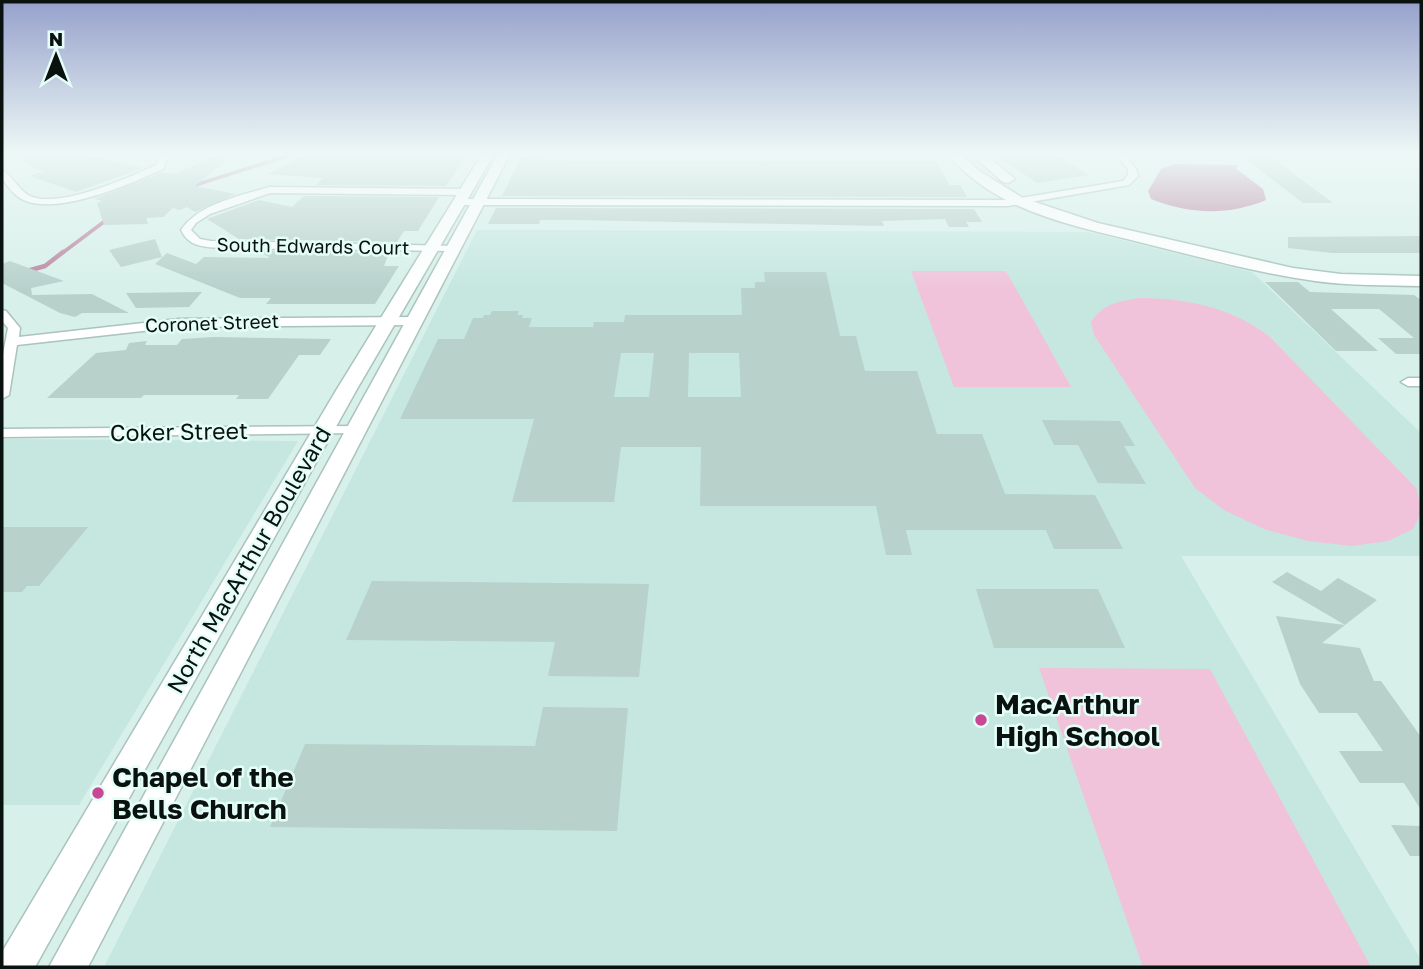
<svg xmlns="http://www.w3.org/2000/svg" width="1423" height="969" font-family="'Golos Text',sans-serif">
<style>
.built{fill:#c5e7df}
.green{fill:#f0c3da}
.water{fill:#bb84a1}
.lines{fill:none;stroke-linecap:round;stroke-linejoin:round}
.stream-far1{stroke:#bb84a1;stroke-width:3.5}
.stream{stroke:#bb84a1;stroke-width:4.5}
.building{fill:#b8d1cb;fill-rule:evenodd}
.street-casing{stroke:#aac3bd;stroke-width:3}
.secondary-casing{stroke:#aac3bd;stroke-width:3}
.street{fill:#fff;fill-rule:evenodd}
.secondary{fill:#fff;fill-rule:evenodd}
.poi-dot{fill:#c74895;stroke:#e4fef7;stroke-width:2.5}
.labels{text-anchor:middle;stroke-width:5;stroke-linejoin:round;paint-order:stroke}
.far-street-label{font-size:19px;fill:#0a1210;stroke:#e4fef7}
.street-label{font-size:23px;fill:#0a1210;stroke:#e4fef7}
.near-poi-label{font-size:28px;font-weight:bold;fill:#0a1210;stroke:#e4fef7;text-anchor:start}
</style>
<rect width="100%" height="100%" fill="#d7f0ea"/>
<path class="built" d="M477 230 1089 232 1252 272 1421 433V556H1181L1421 960V967H104Z
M2 439 298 441 79 805H2Z"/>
<path class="green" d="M911 271H1006L1071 387H954Z
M1138 298C1186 298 1230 307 1269 336L1417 489 1421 513 1413 529 1388 541 1352 546 1308 541 1264 529 1224 510 1195 488 1094 335 1091 322C1102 304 1118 302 1138 298Z
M1039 668 1210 669 1371 967H1143Z"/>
<path class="water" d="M1175 164 1237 165 1238 167 1235 168 1263 189 1266 200C1228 216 1188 214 1151 199L1148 191 1161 169Z"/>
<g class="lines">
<path class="stream-far1" d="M189 187 293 154
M61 254 109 218"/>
<path class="stream" d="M27 271 45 266 63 252"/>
</g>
<path class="building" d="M15 154H80L143 168 76 192 30 176 45 171 34 169Z
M222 154H234L195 186 235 194 195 212 187 207 180 210 173 208 163 217 146 218 148 224 104 225 97 203 102 201 94 199 163 172 173 174Z
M307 154H357L466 156 446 186 316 185 323 178 268 174Z
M532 154H547L544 160 575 161H936L950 185H960L967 197 502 196 520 159H529Z
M1239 154H1267L1333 203H1303Z
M1035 155H1055L1089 175 1037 183 997 156Z
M304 196 439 197 418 231H404L397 242 239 239 207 219 259 200 292 207Z
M496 208 974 209 982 222H966L969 227H949L945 219 882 221 884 226 577 220H540L539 224H488Z
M1421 236V253H1332L1288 248V237Z
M155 239 162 257 121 267 109 250Z
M259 251 389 253 384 266H399L375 304H266L271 298H240L155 264 167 253 196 264 204 257 270 258Z
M10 261 64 281 31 288 32 295 92 294 129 313H82L75 317 60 313 2 283V264Z
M764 272H826L840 336H856L865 371H917L937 434H982L1005 494 1095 495 1123 549H1054L1046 530H906L912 555H886L876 506H700L701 447H621L614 502H512L534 419H400L438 339H464L473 318H483L484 315H490L492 311H519L517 315H523L522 318H532L529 327H593L594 322H624L625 315H742L741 288H755V282H765ZM621 353H654L649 397H614ZM689 353H739L741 397H688Z
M1265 282H1298L1310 292 1414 295 1421 300V354H1396L1378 338H1414L1379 309H1331L1378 351H1336Z
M202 292 189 307 136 308 126 293Z
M214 337 331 339 320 355H299L268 399H236L239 395H144L141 398H47L96 353 126 350 129 343 147 341 145 345H177L182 339Z
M1042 420 1120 421 1135 446H1124L1146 484 1098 483 1078 445H1054Z
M2 527H88L39 586H27L22 592H2Z
M1287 572 1321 591 1338 578 1377 600 1345 625 1272 582Z
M372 581 649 584 639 677 548 676 555 642 346 640Z
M976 589H1098L1125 648H994Z
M1276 616 1345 625 1322 643 1360 648 1374 681H1381L1421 737V810L1404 783H1360L1339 751H1383L1357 713H1319L1300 684Z
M543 707 628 708 617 831 270 827 305 744 535 746Z
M1391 825 1421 826V856H1410Z"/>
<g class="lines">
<g class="street-casing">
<path id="street" d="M154 154H164L168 158 163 169C130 184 62 214 26 201 15 197 8 187 2 178V170C13 176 18 190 30 196 59 209 128 178 156 165L159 159Z
M1115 154H1124L1136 169 1138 176 1129 185 1008 206 459 205 454 202 459 199 1008 200 1123 181 1128 175V169Z
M269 187 466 189 471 192 466 195 270 193 210 214 196 223 191 230 200 239 211 241 457 246 458 248 453 251 221 248C204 247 189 247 181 230 198 204 240 196 269 187Z
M2 310 6 311 20 328 19 337 179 319 414 317 420 321 414 325 179 327 17 345 9 395 2 399V360L8 328 2 321Z
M1421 378V386H1408L1401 382 1408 378Z
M356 426 363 430 361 433 2 437V429Z"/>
</g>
<g class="secondary-casing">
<path id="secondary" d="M482 154H494L357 389 35 967H2V952L337 389Z
M498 154H510L88 967H49Z
M948 154H961L978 170 1023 198 1098 223 1293 268 1341 274 1421 276V286C1386 285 1350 286 1315 281 1257 273 1200 257 1143 243 1075 226 995 212 948 154Z
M971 154H985L1015 179 1008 183 1003 182Z"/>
</g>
<use href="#street" class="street"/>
<use href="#secondary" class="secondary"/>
</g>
<linearGradient id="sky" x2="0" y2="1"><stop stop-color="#96a1cc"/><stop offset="0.53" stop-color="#edf8f6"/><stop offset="1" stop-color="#edf8f6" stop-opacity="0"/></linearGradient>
<rect width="1423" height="290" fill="url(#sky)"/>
<g class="poi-dot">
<circle cx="981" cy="720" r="7"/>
<circle cx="98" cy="793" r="7"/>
</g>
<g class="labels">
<g class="far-street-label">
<text transform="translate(313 246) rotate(1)" y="7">South Edwards Court</text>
<text transform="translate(212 323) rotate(-2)" y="7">Coronet Street</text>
</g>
<g class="street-label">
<text transform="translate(179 432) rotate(-1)" y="8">Coker Street</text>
<text transform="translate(249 560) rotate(-60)" y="8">North MacArthur Boulevard</text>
</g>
<g class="near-poi-label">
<text x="995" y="714">MacArthur<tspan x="995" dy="32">High School</tspan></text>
<text x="112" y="787">Chapel of the<tspan x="112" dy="32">Bells Church</tspan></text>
</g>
</g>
<rect width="1423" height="969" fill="none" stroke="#0a1210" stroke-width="7"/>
<g transform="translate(56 56)" stroke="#e4fef7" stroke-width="5" paint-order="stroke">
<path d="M0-5L12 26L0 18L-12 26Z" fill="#0a1210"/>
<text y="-10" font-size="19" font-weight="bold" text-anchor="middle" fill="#0a1210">N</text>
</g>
</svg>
